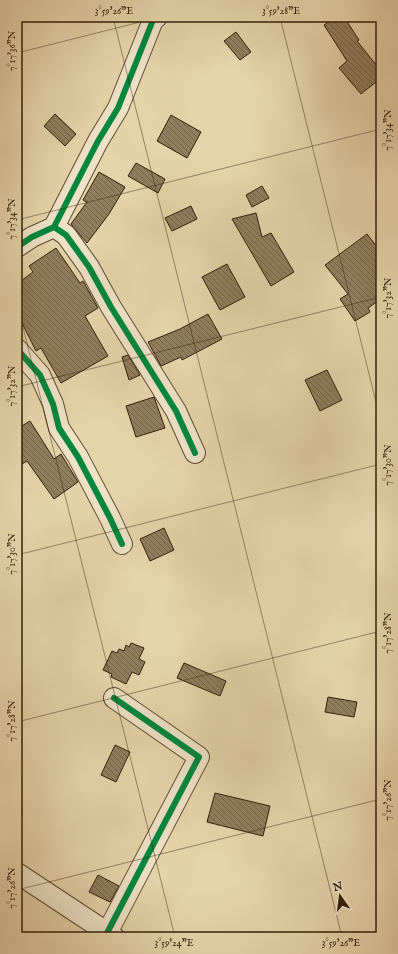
<svg xmlns="http://www.w3.org/2000/svg" width="398" height="954" font-family="'IM FELL English',serif">
<style>
.building{fill:url(#building-back-hatch);stroke:#341f0a}
.lines{fill:none;stroke-linecap:round;stroke-linejoin:round}
.minor-casing{stroke:#604c32;stroke-width:22}
.minor{stroke:#eee2c7;stroke-width:20}
.cycleway-casing{stroke:#eee2c7;stroke-width:8}
.cycleway{stroke:#00873e;stroke-width:6}
.ticks{fill:none;stroke:#341f0a;stroke-width:1;stroke-opacity:0.45}
.neatline{fill:none;stroke:#341f0a;stroke-width:1.5}
.ticks-label{font-size:10px;text-anchor:middle;fill:#341f0a}
</style>
<defs>
<pattern id="building-back-hatch" width="6" height="6" patternUnits="userSpaceOnUse"><rect width="6" height="6" fill="#907d5d"/><path d="M-1 5l2 2M0 0l6 6M5-1l2 2" fill="none" stroke="#76664b"/></pattern>
</defs>
<rect width="100%" height="100%" fill="#e5d3a9"/>
<filter id="stains"><feTurbulence type="fractalNoise" baseFrequency=".005" numOctaves="4"/><feColorMatrix values="0 0 0 0 .2 0 0 0 0 .09 0 0 0 0 .02 0 0 0 .5 -.17"/></filter>
<radialGradient id="worn" r=".72"><stop offset=".6" stop-color="#630" stop-opacity="0"/><stop offset="1" stop-color="#630" stop-opacity=".3"/></radialGradient>
<path class="building" d="M336 17H344L359 40 357 41 381 71V78L361 94 339 68 347 61 324 25Z
M236 32 251 52 240 60 224 41Z
M55 114 76 134 65 146 44 126Z
M171 115 201 132 187 158 157 141Z
M136 163 165 179 158 193 128 176Z
M99 172 125 187 109 214 87 243 71 224 87 202 83 200Z
M262 186 269 198 252 207 246 195Z
M191 206 197 219 172 231 165 218Z
M256 213 262 237 271 233 294 272 271 286 232 219Z
M367 234 381 252V299L368 308 370 312 355 321 340 299 348 294 325 265Z
M56 248 80 283 83 281 98 308 85 316 108 356 61 383 41 348 36 351 17 313V284L33 272 29 266Z
M227 264 245 297 220 310 202 277Z
M208 314 222 339 182 360 181 357 161 366 148 342 180 329Z
M128 355 140 375 129 380 122 357Z
M327 370 342 400 320 411 305 380Z
M154 397 165 428 136 437 126 406Z
M30 421 54 459 61 454 78 482 54 499 27 461 17 467V429Z
M164 528 174 550 150 561 140 539Z
M131 643 144 648 139 659 145 662 139 675 132 672 126 684 111 677 112 674 103 670 112 651 117 653 119 649 124 651 126 645 129 647Z
M184 663 226 681 220 696 177 678Z
M328 697 357 702 354 717 325 712Z
M115 745 130 752 116 782 101 775Z
M215 793 270 806 263 836 207 822Z
M98 875 119 886 110 902 89 892Z"/>
<g class="lines">
<g class="minor-casing">
<path id="minor" d="M54 227 98 141 118 108 153 20 157 17
M17 247 32 237 54 227 66 235 89 267 111 307 176 411 195 453
M17 349 40 375 53 404 59 428 78 457 110 518 122 544
M17 873 114 937
M107 933 199 757 114 698"/>
</g>
<use href="#minor" class="minor"/>
<g class="cycleway-casing">
<path id="cycleway" d="M54 227 98 141 118 108 153 20 157 17
M17 247 32 237 54 227 66 235 89 267 111 307 176 411 195 453
M17 349 40 375 53 404 59 428 78 457 110 518 122 544
M107 933 199 757 114 698"/>
</g>
<use href="#cycleway" class="cycleway"/>
</g>
<path class="ticks" d="M113 17 342 937M280 17 381 422M17 53 160 17M17 220 381 129M17 303 175 937M17 387 381 297M17 555 381 464M17 722 381 631M17 890 381 799"/>
<rect width="398" height="954" fill="none" stroke="#e5d3a9" stroke-width="44"/>
<g transform="translate(340 896) rotate(346)" stroke="#eee2c7" stroke-width="3" paint-order="stroke">
<path d="M0-3L7 15L0 10L-7 15Z" fill="#341f0a"/>
<text y="-6" font-size="11" font-weight="bold" text-anchor="middle" fill="#341f0a">N</text>
</g>
<rect x="22" y="22" width="354" height="910" class="neatline"/>
<g class="ticks-label">
<text x="114" y="14">3°59'26"E</text>
<text x="281" y="14">3°59'28"E</text>
<text transform="translate(11 51) rotate(-90)" y="4">7°17'36"N</text>
<text transform="translate(387 130) rotate(-90)" y="4">7°17'34"N</text>
<text transform="translate(11 219) rotate(-90)" y="4">7°17'34"N</text>
<text transform="translate(387 298) rotate(-90)" y="4">7°17'32"N</text>
<text transform="translate(11 386) rotate(-90)" y="4">7°17'32"N</text>
<text transform="translate(387 465) rotate(-90)" y="4">7°17'30"N</text>
<text transform="translate(11 554) rotate(-90)" y="4">7°17'30"N</text>
<text transform="translate(387 633) rotate(-90)" y="4">7°17'28"N</text>
<text transform="translate(11 721) rotate(-90)" y="4">7°17'28"N</text>
<text transform="translate(387 800) rotate(-90)" y="4">7°17'26"N</text>
<text transform="translate(11 888) rotate(-90)" y="4">7°17'26"N</text>
<text x="174" y="946">3°59'24"E</text>
<text x="341" y="946">3°59'26"E</text>
</g>
<rect width="100%" height="100%" filter="url(#stains)"/>
<rect width="100%" height="100%" fill="url(#worn)"/>
</svg>
